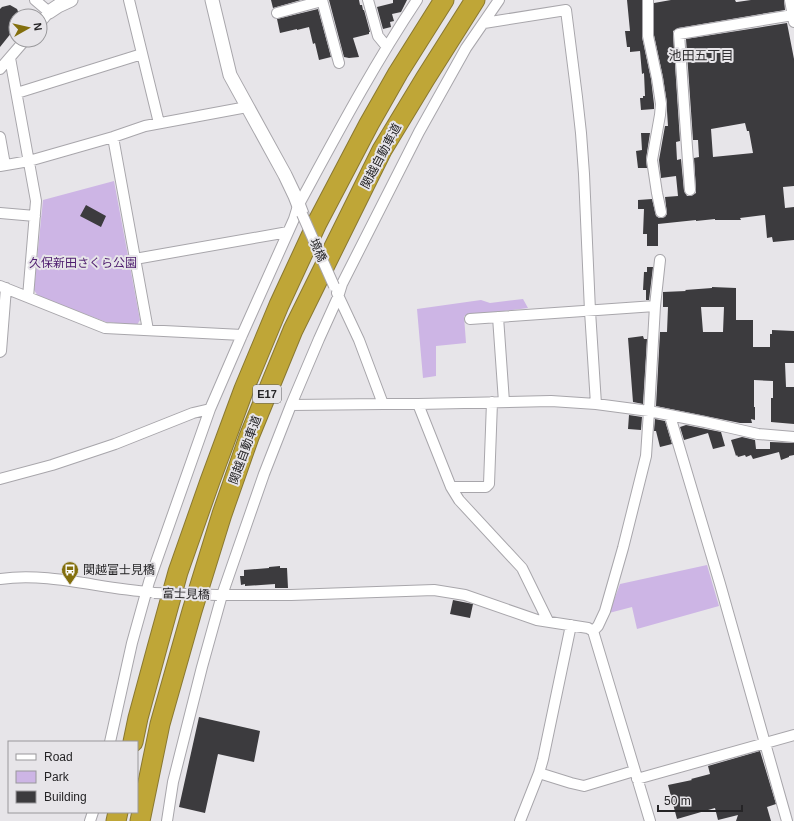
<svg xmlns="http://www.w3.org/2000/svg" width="794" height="821" font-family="Arial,'Noto Sans JP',sans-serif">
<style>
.green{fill:#cdb5e5}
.building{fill:#3c3b3e;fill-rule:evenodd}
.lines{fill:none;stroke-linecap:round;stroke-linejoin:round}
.minor-casing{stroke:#a8a6ab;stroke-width:12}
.tertiary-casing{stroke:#a8a6ab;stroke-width:15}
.motorway-casing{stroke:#897831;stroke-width:21}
.minor{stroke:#fff;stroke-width:10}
.tertiary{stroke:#fff;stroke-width:13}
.motorway{stroke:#bfa637;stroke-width:19}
.minor-bridge-casing{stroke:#a8a6ab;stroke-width:12;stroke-linecap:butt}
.minor-bridge{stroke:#fff;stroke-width:10}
.labels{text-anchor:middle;stroke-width:4;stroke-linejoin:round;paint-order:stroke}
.shield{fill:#e7e5e9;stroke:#5f5e60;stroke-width:1}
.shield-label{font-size:11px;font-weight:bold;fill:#252426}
.street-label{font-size:12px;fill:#252426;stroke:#e7e5e9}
.park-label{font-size:12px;fill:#4d1c6e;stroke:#e7e5e9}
.poi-label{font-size:12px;fill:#252426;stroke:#e7e5e9;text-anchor:start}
.neighbourhood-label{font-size:13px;fill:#302f32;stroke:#e7e5e9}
</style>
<rect width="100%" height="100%" fill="#e7e5e9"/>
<path class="green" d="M114 181 140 320 137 325 106 322 38 296 34 290 43 200Z
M523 299 528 308 464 316 466 343 436 346V376L423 378 417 309 481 300 490 303Z
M707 565 719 606 637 629 632 607 609 613 620 584Z"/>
<path class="building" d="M271 0H301L273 8Z
M329 0H359L360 5H362L363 10H364L370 32H369V34L353 38 359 57 349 58 344 57Z
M393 0H407L401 12 392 14 394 21 390 22 391 27 383 29 377 7 393 3Z
M627 0H642V37L651 79 654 104V109L641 110 640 98H643V96H645L644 73 642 74 640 51 630 52V47H627L625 31H630Z
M671 0H735L736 2H737L751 0H784L785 10 678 28 673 31V34L680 141 676 142 677 160 681 159 684 191 687 196H691L696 193V190L694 158 699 157 698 140H693L686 39 787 23 794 59V186L783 187 785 208 794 207V240L773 242 772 237 767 238 765 215 740 218 741 220H715V219L696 221V220L658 224V246H647V234H643L644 209H638V200L652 199 656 216 659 218H662L665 217 667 214 665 197 678 196 676 176 661 178 659 160 665 126H668L667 111V103L663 77 654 35V3ZM745 123 747 131H749L753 153 713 157 711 129Z
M10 5 17 9 20 16H16V27L0 47V9L2 7Z
M318 9 331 57 319 60 315 43 313 44 309 27 297 30V29L280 33 277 19Z
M641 133H650L646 159 647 168H638L636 151 642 150Z
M86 205 106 216 101 227 80 216Z
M647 267H653L649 300H646V290H643L644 272H647Z
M712 287 736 288V320H753V347H770V334H772V330L794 331V363H785L786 387H794V424L771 422V398H773V381L754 380V407H755V420L751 419 752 423H740L656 406 660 332H667L668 307H663V292L686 291 685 290 712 288ZM701 307H724L723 332H703Z
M643 336 644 339H647L643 404 633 402 628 338Z
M629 415 642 417 641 430 628 429Z
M655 419 665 421 672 444 660 447 656 431H654Z
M686 425 721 432 725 446 713 449 708 433 684 440 680 427Z
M742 437 755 440 756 449H770V442L794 443V455L789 456V457L781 460 779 452 753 459 751 455 746 457 745 455 738 457 737 455 736 456 731 440Z
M280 566V568H287L288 588H275V584L245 586V584L241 585 240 576H244V570L269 568V567Z
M453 600 473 604 470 618 450 614Z
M199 717 260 731 254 762 218 754 205 813 179 807Z
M760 751 776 804 767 807 771 821H736L738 815 718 820 715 808 677 819 668 785 692 780 691 779 710 774 708 766Z"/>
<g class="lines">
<g class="minor-casing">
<path id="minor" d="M35 0 49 12 40 23
M129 0 159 123
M322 0 339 63
M368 0 378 36 387 47
M648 0V36L657 78 661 104 660 115 652 160 657 193 661 212
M790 0 794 22
M277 13 322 1
M484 23 566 10 577 97 581 133 584 174 590 311 596 404
M10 58 36 201 28 297
M0 69 25 40
M17 93 142 54
M0 137 5 165
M113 137 148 330
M0 166 29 161 113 137 145 126 247 107
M690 190 679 34 793 15
M0 213 35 216
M135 259 288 232
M0 286 105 328 242 335
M337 293 359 340 383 404H418L551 401 596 404 649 411 705 422 758 434 794 437
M498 317 504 402
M470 319 655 306
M0 352 1 351 6 288
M418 404 451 487 459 500 522 568 548 621
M291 405 383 404
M670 416 720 584 787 821
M0 479 52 465 115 444 193 413 210 409
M451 487H486L489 484 492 402
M0 579C51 572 100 589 151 592
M217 595H291L434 590 465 595 537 620 588 628 593 631 650 821
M593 631 598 626 605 611 623 548 646 456 649 411 655 306 660 260
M110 742 132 643 149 582 210 409 242 335 294 219 298 206C336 136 373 66 417 0
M539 773 571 783 584 786 634 771
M637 779 794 735
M90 821 93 812
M167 821 173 782 202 667 222 595 264 474 291 405 319 339 338 297 342 284 419 132 466 48 499 0
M520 821 539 773 543 759 571 625"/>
</g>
<g class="tertiary-casing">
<path id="tertiary" d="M212 0 230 75 285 175 295 196 302 214
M49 12 58 6 71 0"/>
</g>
<g class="motorway-casing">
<path id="motorway" d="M133 742 138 718 157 648 178 572 210 481 244 389 279 305 317 223 369 124 398 73 444 0
M116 821 118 812
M140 821 160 724 192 611 222 514 249 437 293 330 382 150 425 79 475 0"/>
</g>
<use href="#minor" class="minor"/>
<use href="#tertiary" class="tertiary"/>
<use href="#motorway" class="motorway"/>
<g class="minor-bridge-casing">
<path id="minor-bridge" d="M302 214 334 286
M154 593 217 595"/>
</g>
<use href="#minor-bridge" class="minor-bridge"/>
</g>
<defs>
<g id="bus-pin" transform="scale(0.9)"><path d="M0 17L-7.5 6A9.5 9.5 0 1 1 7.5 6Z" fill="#836f0d" stroke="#e7e5e9"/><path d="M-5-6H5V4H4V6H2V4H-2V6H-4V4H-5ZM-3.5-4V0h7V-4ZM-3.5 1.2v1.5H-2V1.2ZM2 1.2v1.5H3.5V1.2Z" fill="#fff"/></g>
</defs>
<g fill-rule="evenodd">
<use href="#bus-pin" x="70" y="570"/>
</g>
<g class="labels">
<rect class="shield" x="253" y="385" width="28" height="18" rx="3"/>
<g class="shield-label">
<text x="267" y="398">E17</text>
</g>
<g class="street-label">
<text transform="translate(381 156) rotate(-62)" y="4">関越自動車道</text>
<text transform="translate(318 250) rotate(66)" y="4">境橋</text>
<text transform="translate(245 450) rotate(-70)" y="4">関越自動車道</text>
<text transform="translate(186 594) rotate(2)" y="4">富士見橋</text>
</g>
<g class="park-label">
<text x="83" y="267">久保新田さくら公園</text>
</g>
<g class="poi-label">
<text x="83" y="574">関越富士見橋</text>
</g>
<g class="neighbourhood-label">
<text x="701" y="60">池田五丁目</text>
</g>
</g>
<rect x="8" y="741" width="130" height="72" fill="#e7e5e9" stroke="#99989b"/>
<rect x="16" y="754" width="20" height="6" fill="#ffffff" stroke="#99989b"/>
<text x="44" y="761" font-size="12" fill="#252426">Road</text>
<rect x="16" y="771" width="20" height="12" fill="#cdb5e5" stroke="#99989b"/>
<text x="44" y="781" font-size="12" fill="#252426">Park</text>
<rect x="16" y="791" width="20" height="12" fill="#3c3b3e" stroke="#99989b"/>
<text x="44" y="801" font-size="12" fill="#252426">Building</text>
<g transform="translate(28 28) rotate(82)"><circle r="19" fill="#e7e5e9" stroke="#99989b"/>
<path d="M0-3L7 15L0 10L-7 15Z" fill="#836f0d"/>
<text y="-6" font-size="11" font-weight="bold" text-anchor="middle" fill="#252426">N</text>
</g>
<path d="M658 805v6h84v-6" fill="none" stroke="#252426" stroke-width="2"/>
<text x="664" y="805" font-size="12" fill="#252426" stroke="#e7e5e9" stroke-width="3" paint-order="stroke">50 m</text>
</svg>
